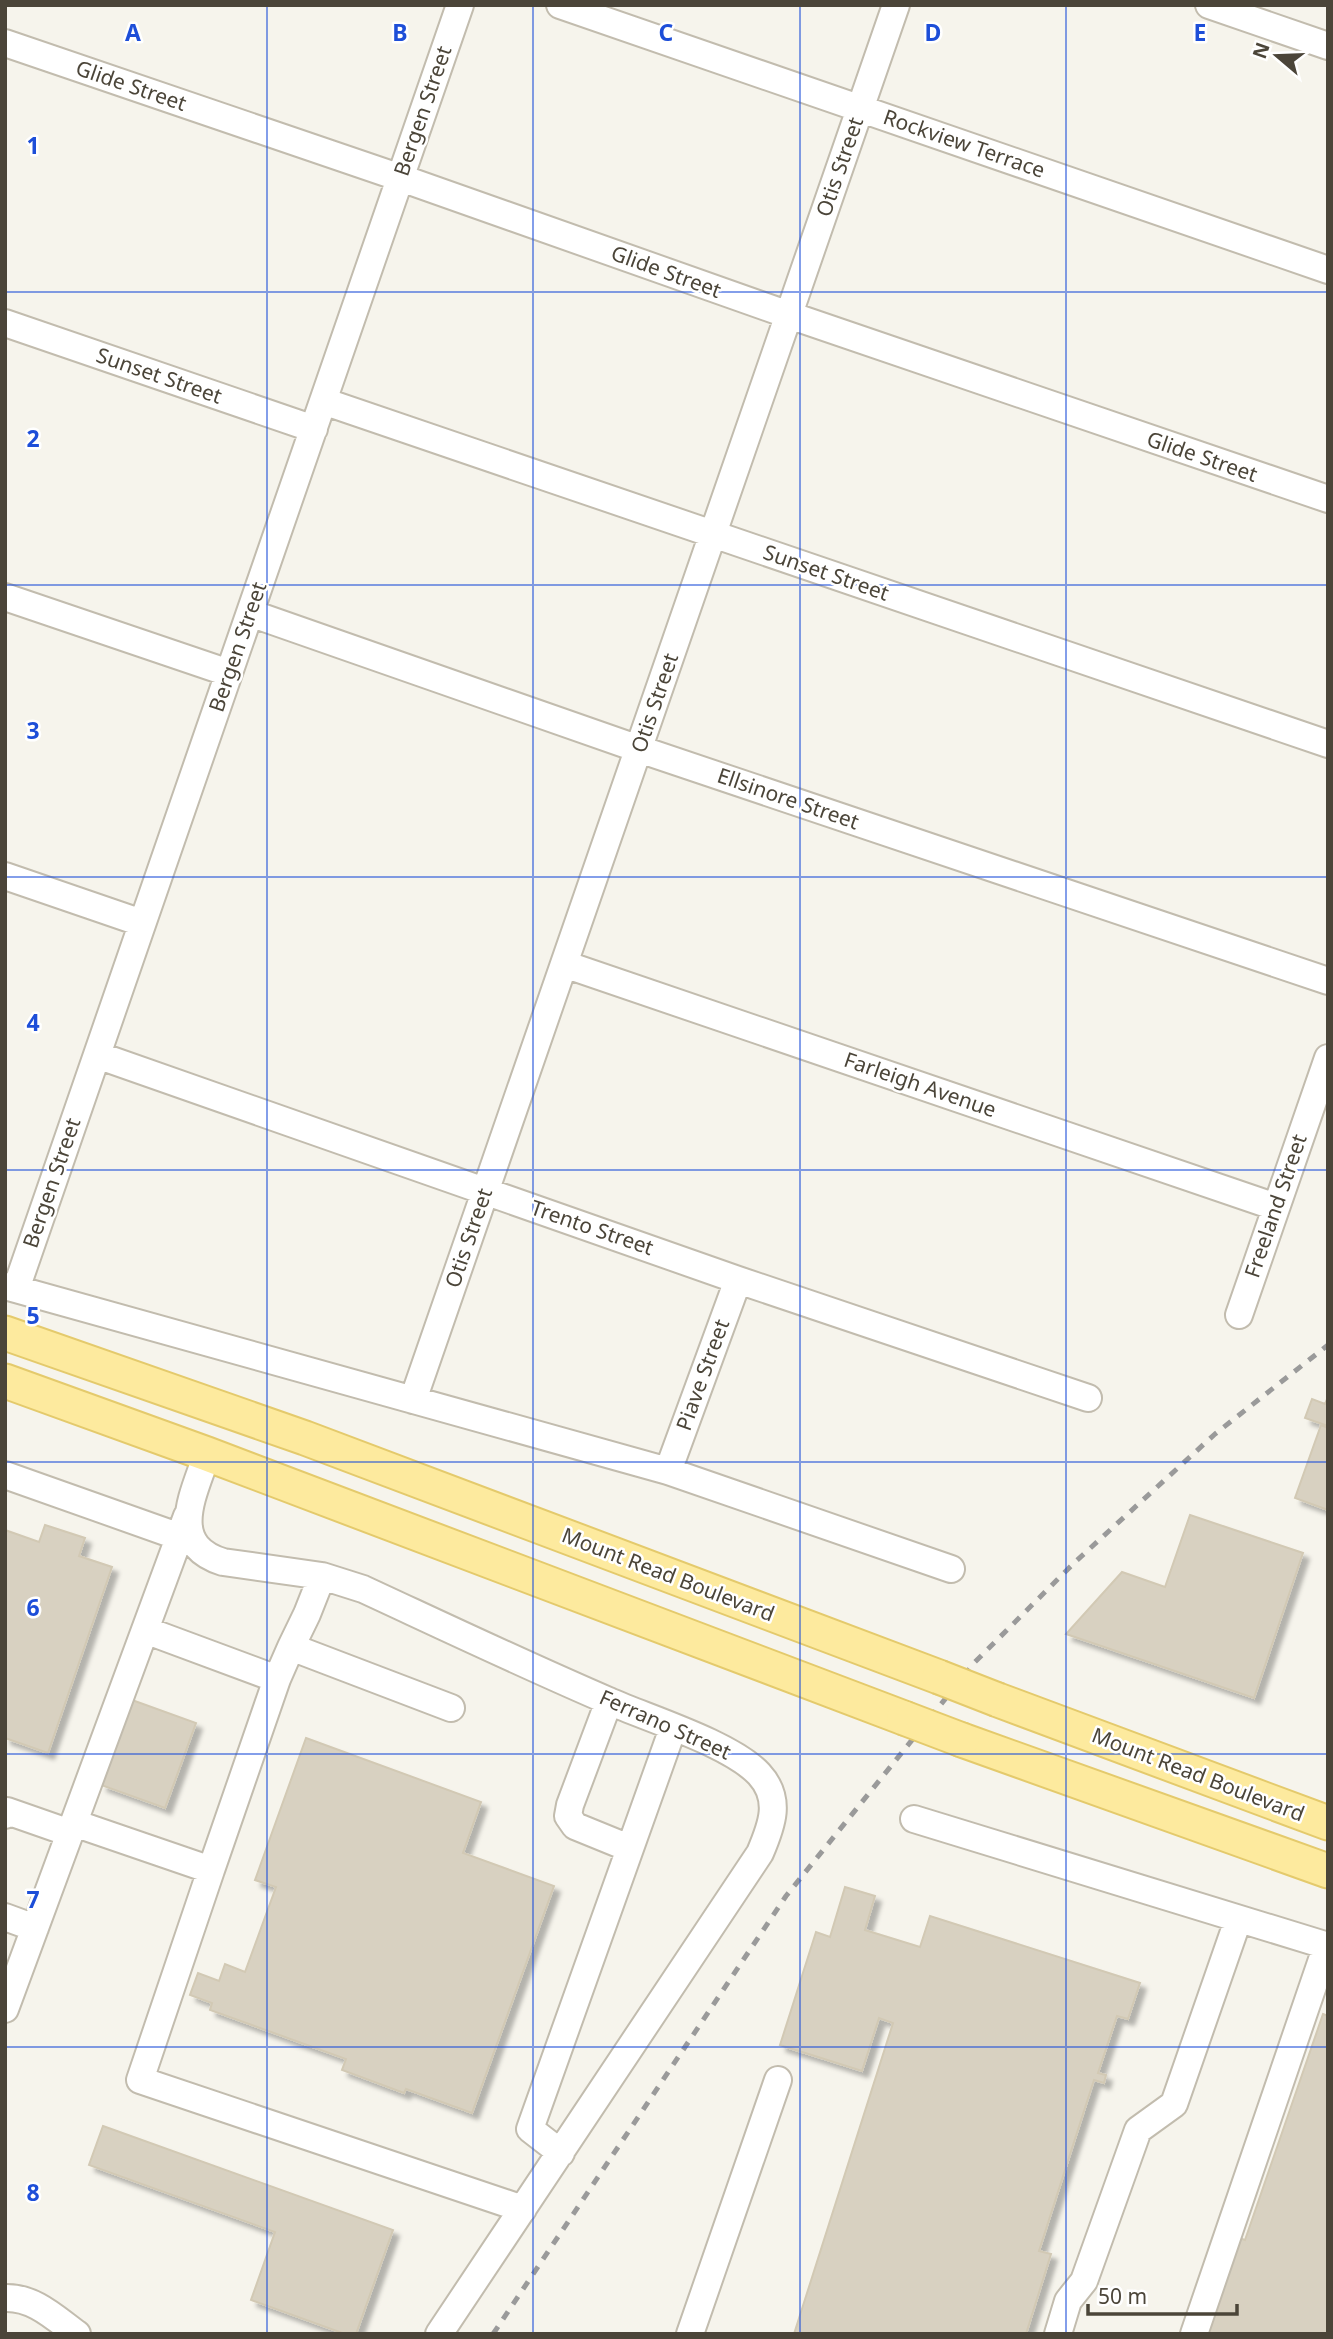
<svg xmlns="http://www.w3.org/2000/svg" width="1333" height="2339" font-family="'Noto Sans',sans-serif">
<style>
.building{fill:#d8d1c1;stroke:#d2c9b4;stroke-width:2;filter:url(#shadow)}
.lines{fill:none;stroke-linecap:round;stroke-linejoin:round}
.minor-casing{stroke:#c2bcae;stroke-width:30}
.major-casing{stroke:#e4ca6c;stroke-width:37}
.minor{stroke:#fff;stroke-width:26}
.major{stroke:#fdea9e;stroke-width:33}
.rail{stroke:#9a9a9a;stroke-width:5;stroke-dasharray:9 9;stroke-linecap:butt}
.major-bridge-casing{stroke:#e4ca6c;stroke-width:37;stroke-linecap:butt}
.major-bridge{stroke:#fdea9e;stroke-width:33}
.grid{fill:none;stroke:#1d4ed8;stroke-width:2;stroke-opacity:0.55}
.labels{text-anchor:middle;stroke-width:5;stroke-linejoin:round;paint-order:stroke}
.street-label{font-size:21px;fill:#4b4539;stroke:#fff}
.grid-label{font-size:23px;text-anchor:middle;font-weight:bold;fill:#1d4ed8;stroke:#fff;stroke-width:5;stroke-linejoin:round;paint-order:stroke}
</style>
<defs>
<filter id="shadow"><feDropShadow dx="6" dy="6" stdDeviation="2" flood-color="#0004"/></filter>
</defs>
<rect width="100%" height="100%" fill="#f6f4ec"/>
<path class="building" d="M1328 1397V1426L1305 1418 1312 1399 1325 1404Z
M1321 1425 1328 1428V1510L1295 1498Z
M1190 1515 1303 1553 1254 1698 1066 1634 1122 1572 1165 1587Z
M45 1525 85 1538 79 1556 112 1567 48 1753 5 1738V1530L39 1542Z
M132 1700 196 1723 165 1808 101 1785Z
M306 1738 481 1802 463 1853 554 1886 472 2113 406 2089 404 2093 342 2070 346 2059 210 2010 212 2003 190 1995 198 1973 219 1981 225 1964 245 1972 276 1887 255 1880Z
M845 1887 875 1896 865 1930 920 1947 930 1916 1140 1983 1128 2019 1117 2016 1098 2073 1106 2075 1104 2083 1094 2080 1039 2251 1051 2254 1026 2334H794L893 2023 879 2018 862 2071 780 2045 816 1932 830 1937Z
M1323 2014 1328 2016V2334H1202L1236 2237 1245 2240Z
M103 2126 393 2230 356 2334H345L251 2300 275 2232 89 2165Z"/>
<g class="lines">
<g class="minor-casing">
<path id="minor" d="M560 5 1328 270
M1209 5 1328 46
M5 43 401 178 789 315 1328 499
M5 323 314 429
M323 401 1328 744
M5 597 229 673
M250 613 639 749 1328 981
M5 876 142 923
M564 964 1276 1207
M97 1055 738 1280 1088 1398
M5 1286 668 1471 951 1569
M16 1289 460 5
M1239 1315 1328 1058
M413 1400 896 5
M207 1454C194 1494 166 1544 223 1562L322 1576 363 1589C445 1627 527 1666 611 1702 650 1719 731 1744 759 1774 782 1799 772 1825 760 1853L439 2334
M668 1471 738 1280
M5 1475 180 1537
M291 1647 307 1614 322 1576
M277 1679 291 1647 451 1708
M609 1701 570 1805 568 1816 575 1826 629 1848
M5 1815 7 1811 70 1833
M914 1819 1328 1946
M74 1823 211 1870 277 1679 145 1630
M211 1870 140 2080 523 2209
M5 1917 35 1928
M5 2009 187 1516
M561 2153 530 2129 673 1728
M5 2298C34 2297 55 2318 77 2334
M690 2334 778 2080
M1058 2334 1068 2301 1084 2281 1138 2130 1174 2104 1238 1920
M1194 2334 1327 1945"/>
</g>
<g class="major-casing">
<path id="major" d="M5 1333 305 1438 939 1677
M5 1381 207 1454 904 1718
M998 1700 1328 1823
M962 1740 1328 1871"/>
</g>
<use href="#minor" class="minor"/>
<use href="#major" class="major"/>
<path class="rail" d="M493 2334 786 1896 975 1662 1074 1563 1215 1434 1328 1345"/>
<g class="major-bridge-casing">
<path id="major-bridge" d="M939 1677 998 1700
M904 1718 962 1740"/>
</g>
<use href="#major-bridge" class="major-bridge"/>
</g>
<path class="grid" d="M267 5V2334M533 5V2334M800 5V2334M1066 5V2334M5 292H1328M5 585H1328M5 877H1328M5 1170H1328M5 1462H1328M5 1754H1328M5 2047H1328"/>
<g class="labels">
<g class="street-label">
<text transform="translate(131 86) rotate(19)" y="7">Glide Street</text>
<text transform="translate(423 111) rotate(-71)" y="7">Bergen Street</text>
<text transform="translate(964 144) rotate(19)" y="7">Rockview Terrace</text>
<text transform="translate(840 167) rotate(-71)" y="7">Otis Street</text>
<text transform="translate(666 272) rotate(20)" y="7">Glide Street</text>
<text transform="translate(159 376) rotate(19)" y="7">Sunset Street</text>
<text transform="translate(1202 457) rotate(19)" y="7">Glide Street</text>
<text transform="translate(826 573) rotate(19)" y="7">Sunset Street</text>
<text transform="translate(238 647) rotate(-71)" y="7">Bergen Street</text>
<text transform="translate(655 703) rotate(-71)" y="7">Otis Street</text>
<text transform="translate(788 799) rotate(19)" y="7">Ellsinore Street</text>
<text transform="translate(920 1085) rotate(19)" y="7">Farleigh Avenue</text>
<text transform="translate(52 1183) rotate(-71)" y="7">Bergen Street</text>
<text transform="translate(1276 1206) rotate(-71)" y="7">Freeland Street</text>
<text transform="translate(592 1228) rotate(19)" y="7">Trento Street</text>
<text transform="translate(469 1238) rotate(-71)" y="7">Otis Street</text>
<text transform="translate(703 1375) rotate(-70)" y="7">Piave Street</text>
<text transform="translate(668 1575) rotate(21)" y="7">Mount Read Boulevard</text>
<text transform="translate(665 1725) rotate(24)" y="7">Ferrano Street</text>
<text transform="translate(1198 1775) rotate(21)" y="7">Mount Read Boulevard</text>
</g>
</g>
<g class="grid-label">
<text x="133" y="41">A</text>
<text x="400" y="41">B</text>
<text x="666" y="41">C</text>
<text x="933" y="41">D</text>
<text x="1200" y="41">E</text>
<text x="33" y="154">1</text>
<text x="33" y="447">2</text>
<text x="33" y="739">3</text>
<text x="33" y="1031">4</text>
<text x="33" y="1324">5</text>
<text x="33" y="1616">6</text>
<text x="33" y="1908">7</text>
<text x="33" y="2201">8</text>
</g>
<rect width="1333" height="2339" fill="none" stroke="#4b4539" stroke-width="14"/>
<g transform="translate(1277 56) rotate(289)" stroke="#ffffff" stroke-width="5" paint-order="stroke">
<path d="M0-5L12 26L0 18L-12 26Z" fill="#4b4539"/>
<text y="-10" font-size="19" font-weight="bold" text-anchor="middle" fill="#4b4539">N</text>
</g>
<path d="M1088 2304v10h149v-10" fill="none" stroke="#4b4539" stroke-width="3.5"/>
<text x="1098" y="2304" font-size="21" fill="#4b4539" stroke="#ffffff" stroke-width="5" paint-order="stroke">50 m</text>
</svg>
